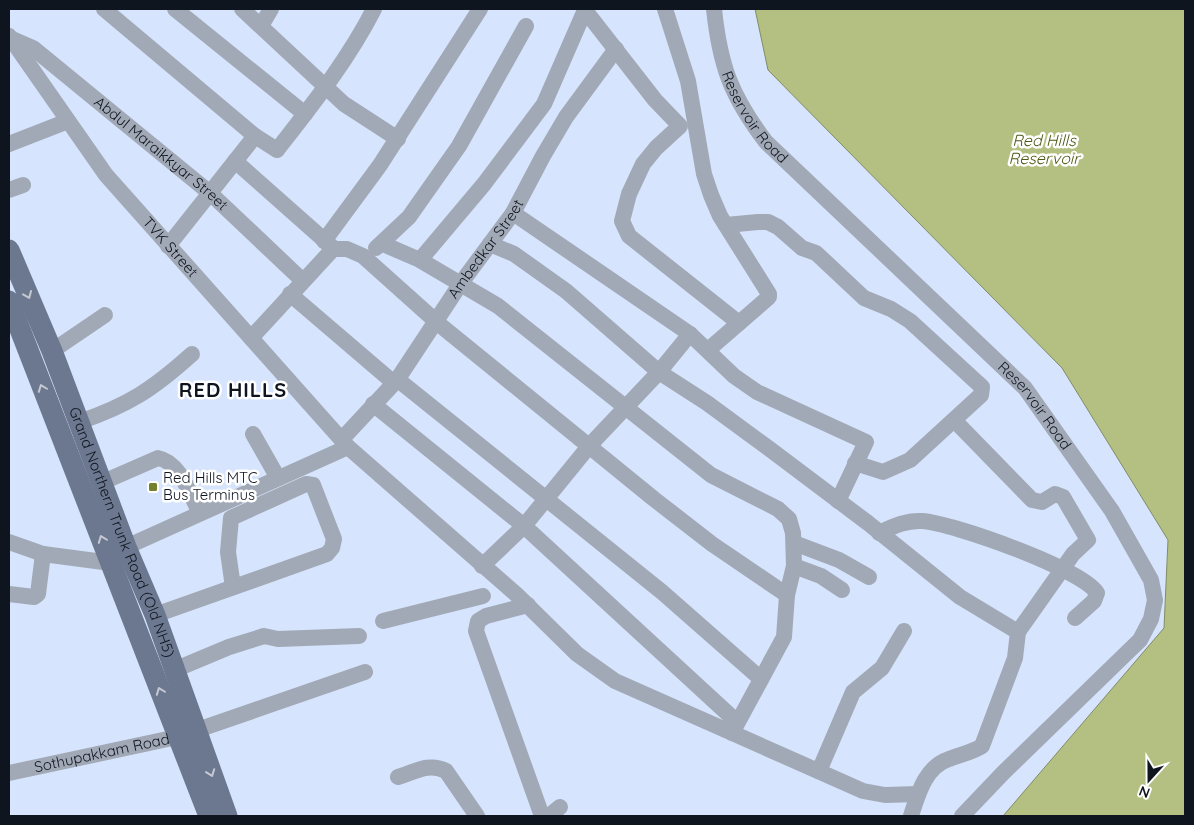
<svg xmlns="http://www.w3.org/2000/svg" width="1194" height="825" font-family="Quicksand,sans-serif">
<style>
.water{fill:#b4bf82;stroke:#828c64}
.lines{fill:none;stroke-linecap:round;stroke-linejoin:round}
.minor{stroke:#a2a9b6;stroke-width:16}
.major{stroke:#6b788f;stroke-width:21}
.oneway{stroke:#c4c9d2}
.poi-dot{fill:#74802c;stroke:#fff;stroke-width:2}
.labels{text-anchor:middle;stroke-width:5;stroke-linejoin:round;paint-order:stroke}
.street-label{font-size:15px;fill:#0f151f;stroke:#fff}
.poi-label{font-size:15px;fill:#0f151f;stroke:#fff;text-anchor:start}
.water-label{font-size:16px;font-style:italic;fill:#505915;stroke:#fff}
.district-label{font-size:20px;font-weight:bold;letter-spacing:1px;fill:#0f151f;stroke:#fff}
</style>
<rect width="100%" height="100%" fill="#d6e4fd"/>
<path class="water" d="M755 9H1185V816H1003L1164 628 1168 540 1062 368 768 70Z"/>
<g class="lines">
<g class="minor">
<path d="M104 9 255 136 277 150C312 105 348 60 374 9"/>
<path d="M175 9 305 114"/>
<path d="M242 9 344 104 398 139"/>
<path d="M584 9 655 100 680 126 656 148 643 164 629 194 622 221 629 236 739 323"/>
<path d="M665 9 688 81 704 174 711 195 720 216 769 294V297L708 350"/>
<path id="s1" d="M714 9C720 66 731 96 766 142L1025 388 1112 511 1151 580 1155 600 1151 619 1140 640 1003 773 962 816"/>
<path d="M261 26 271 9"/>
<path id="s2" d="M9 36 106 175 348 447 517 595 577 654 615 681 863 791 885 795 918 794"/>
<path id="s3" d="M10 38 33 48 210 193 303 281"/>
<path d="M9 144 68 121"/>
<path d="M235 161 332 247"/>
<path d="M9 190 23 185"/>
<path d="M513 213 690 334 734 376 757 392 866 442 838 501"/>
<path d="M726 225 758 222H768L778 227 802 248 816 253 864 298 891 309 910 321 982 387 981 395 910 460 883 472 855 463"/>
<path d="M324 241 380 165 480 9"/>
<path d="M383 244 420 260 498 306 711 475 778 509 789 519 793 533 794 566 787 595 784 637 732 733"/>
<path d="M490 244 514 254 566 291 659 372 707 403 767 447 868 523 960 597 1018 632"/>
<path d="M168 246 255 136"/>
<path d="M376 248 409 217 459 146 526 26"/>
<path d="M420 260 484 184 544 104 585 10"/>
<path d="M290 294 394 383"/>
<path d="M251 338 333 249H347L363 256 440 325 654 499 712 544 787 595"/>
<path d="M52 351 105 315"/>
<path d="M397 379 662 592 761 679"/>
<path d="M373 404 524 526 737 722"/>
<path d="M79 422C129 405 153 389 192 354"/>
<path d="M253 434 278 478"/>
<path id="s4" d="M342 439 397 380 461 283 513 213 543 156 566 117 616 49"/>
<path d="M103 482 158 458C180 462 190 495 200 513"/>
<path d="M879 533C892 527 906 520 922 521 953 523 1082 569 1097 593L1094 601 1075 618"/>
<path d="M9 542 43 554 111 563"/>
<path d="M794 543 839 560 869 577"/>
<path d="M126 547 348 447"/>
<path d="M482 566 524 526 590 445 659 372 690 334"/>
<path d="M794 566 821 576 842 590"/>
<path d="M9 594 34 597 38 594 43 554"/>
<path d="M528 605 486 616 478 621 476 631 542 816"/>
<path d="M155 615 327 554 332 548 334 539 313 485 306 484 231 518 228 552 233 587"/>
<path d="M383 621 483 596"/>
<path d="M174 670 229 647 264 636 278 639 359 636"/>
<path d="M819 771 853 692 882 668 904 631"/>
<path id="s5" d="M9 773 177 737 365 672"/>
<path d="M398 777C414 772 430 762 446 771L477 816"/>
<path d="M549 816 560 807"/>
<path d="M911 816C918 794 925 767 949 759 961 754 971 753 982 746L1015 658 1018 632 1073 554 1088 540 1063 497 1055 494 1042 502 1032 500 954 420"/>
</g>
<g class="major">
<path id="s6" d="M9 250 52 351 126 547 155 615 227 816"/>
<path d="M9 301 209 816"/>
</g>
</g>
<defs><path id="oneway-chevron" d="M-2-3.5L2.5 0L-2 3.5" fill="none" stroke-width="1.6" stroke-linecap="round" stroke-linejoin="round" transform="scale(1.25)"/></defs>
<g class="oneway">
<use href="#oneway-chevron" transform="translate(28 295) rotate(67)"/>
<use href="#oneway-chevron" transform="translate(42 388) rotate(-111)"/>
<use href="#oneway-chevron" transform="translate(102 539) rotate(-111)"/>
<use href="#oneway-chevron" transform="translate(160 691) rotate(-111)"/>
<use href="#oneway-chevron" transform="translate(211 773) rotate(70)"/>
</g>
<rect class="poi-dot" x="148" y="482" width="10" height="10" rx="2.5"/>
<g class="labels">
<g class="street-label">
<text dy="5" stroke="none"><textPath href="#s1" startOffset="118">Reservoir Road</textPath></text>
<text dy="5" stroke="none"><textPath href="#s3" startOffset="191">Abdul Maraikkyar Street</textPath></text>
<text dy="5" stroke="none"><textPath href="#s2" startOffset="266">TVK Street</textPath></text>
<text dy="5" stroke="none"><textPath href="#s4" startOffset="239">Ambedkar Street</textPath></text>
<text dy="5" stroke="none"><textPath href="#s1" startOffset="522">Reservoir Road</textPath></text>
<text dy="5" stroke="none"><textPath href="#s6" startOffset="304">Grand Northern Trunk Road (Old NH5)</textPath></text>
<text dy="5" stroke="none"><textPath href="#s5" startOffset="95">Sothupakkam Road</textPath></text>
</g>
<g class="poi-label">
<text x="163" y="483">Red Hills MTC<tspan x="163" dy="17">Bus Terminus</tspan></text>
</g>
<g class="water-label">
<text x="1044" y="146">Red Hills<tspan x="1044" dy="18">Reservoir</tspan></text>
</g>
<g class="district-label">
<text x="233" y="397">RED HILLS</text>
</g>
</g>
<rect width="1194" height="825" fill="none" stroke="#0f151f" stroke-width="20"/>
<g transform="translate(1149 780) rotate(201)" stroke="#ffffff" stroke-width="4" paint-order="stroke">
<path d="M0-4L9 19L0 12L-9 19Z" fill="#0f151f"/>
<text y="-8" font-size="14" font-weight="bold" text-anchor="middle" fill="#0f151f">N</text>
</g>
</svg>
